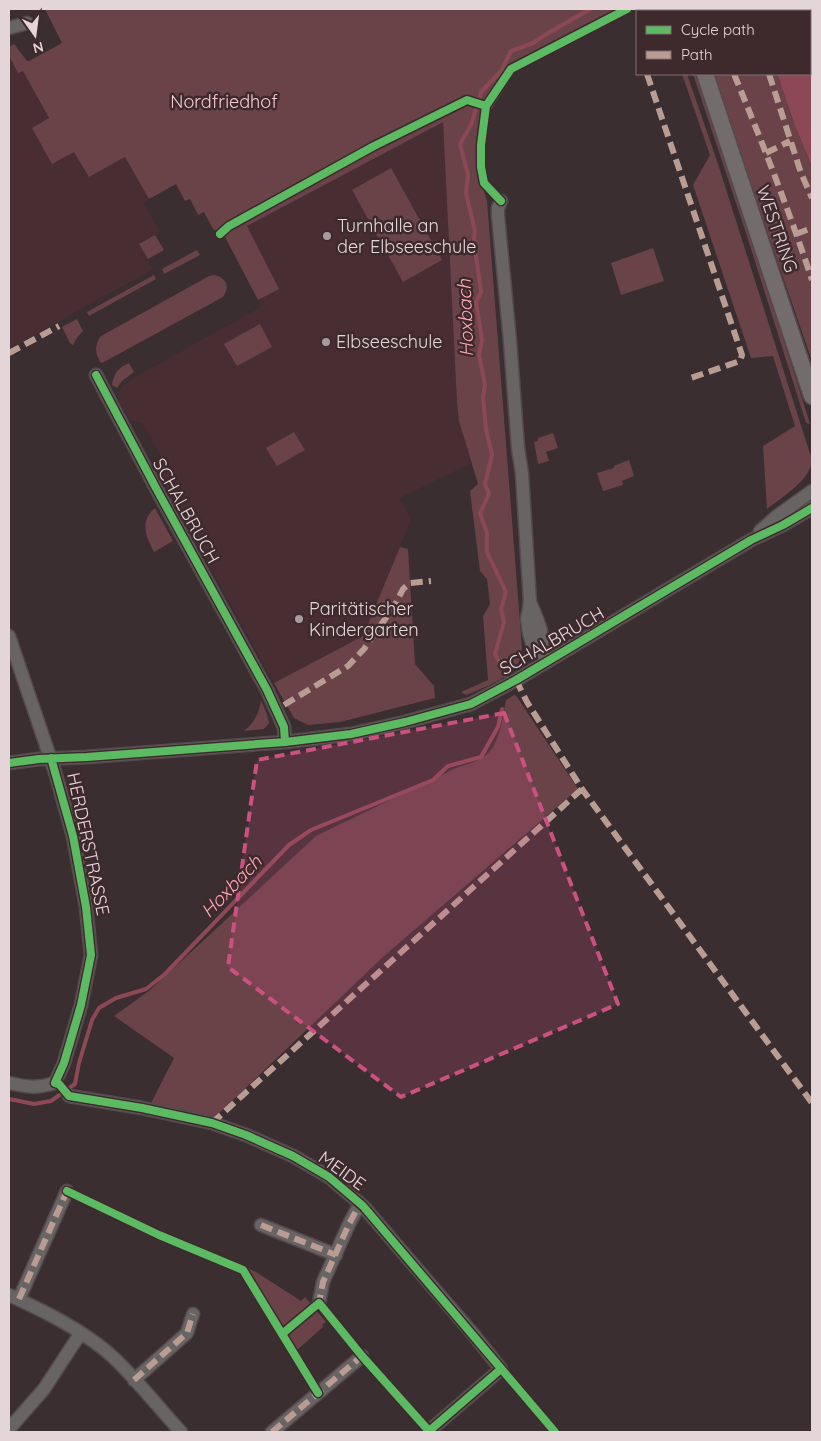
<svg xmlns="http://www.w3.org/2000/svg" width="821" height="1441" font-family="Quicksand,sans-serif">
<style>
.built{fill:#482e33}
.green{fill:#6a4349}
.water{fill:#8c4855}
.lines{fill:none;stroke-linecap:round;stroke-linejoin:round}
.stream{stroke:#8c4855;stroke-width:4}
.minor-casing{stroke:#544a4c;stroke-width:15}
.major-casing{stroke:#544a4c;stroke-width:19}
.minor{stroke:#686464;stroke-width:12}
.major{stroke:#736c6d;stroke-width:16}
.quiet{stroke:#b99d93;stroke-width:6;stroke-dasharray:12 6;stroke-linecap:butt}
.cycleway-casing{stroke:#3e2a2d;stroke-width:11}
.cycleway{stroke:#5cba63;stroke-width:8}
.marked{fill:#cc5180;fill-opacity:0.2;stroke:#cc5180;stroke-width:4;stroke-dasharray:10 6;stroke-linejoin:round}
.poi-dot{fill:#a89b9d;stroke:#3e2a2d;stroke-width:2}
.labels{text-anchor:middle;stroke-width:5;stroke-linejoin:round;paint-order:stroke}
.park-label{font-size:18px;fill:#f9ccd2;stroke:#3e2a2d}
.poi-label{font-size:18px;fill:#e4d6d8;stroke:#3e2a2d;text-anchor:start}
.street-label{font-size:18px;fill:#e4d6d8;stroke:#3e2a2d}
.water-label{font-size:19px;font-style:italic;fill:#fda7b4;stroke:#3e2a2d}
</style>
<rect width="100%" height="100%" fill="#3a2e30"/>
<path class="built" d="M9 56 18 73 23 70 49 119 52 164 74 151 89 177 125 157 149 199 143 202 160 232 139 244 153 269 9 349Z
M443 121 457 402 459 421 471 463 400 498 411 520 363 636 274 683 160 476 166 465 142 423 131 421 119 401V394L122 387 135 377 261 307 258 300 279 289 247 226Z"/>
<path class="green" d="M45 9H635L515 72 491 110 483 157 485 177 480 179 487 201 522 648C522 652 522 657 520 660 512 678 483 688 466 695L461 692 488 680 483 616 490 604 487 579 480 571 470 491 478 484 459 421 457 402 443 122 247 226 279 289 258 300 224 235 213 229 204 212 198 215 190 199 185 201 176 184 149 199 125 157 89 177 74 152 52 164 32 128 49 118 23 71 18 73 9 56V47L14 44 27 61H29L62 43Z
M691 9H755V11H692Z
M682 74H687L717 161 812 460C811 480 782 497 767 509L763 446 795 426 773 356 751 358 693 185 710 155Z
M693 74H696L759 261 810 424 806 423 747 236Z
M713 74H777L795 126 812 167V361Z
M391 168 442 260 403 282 352 190Z
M155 235 164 250 148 259 139 244Z
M653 248 664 281 621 295 611 263Z
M197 250 200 255 164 274 162 269Z
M154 275 156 279 89 316 87 312Z
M214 275C227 278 230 286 223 297L104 362 101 363C95 354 94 345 101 336L209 276Z
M77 319 83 331 76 339 73 345 70 343 62 327Z
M260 324 272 347 237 366 224 344Z
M129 363 134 372 122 381 117 388 112 385C114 373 118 368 129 363Z
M294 432 305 450 277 466 266 448Z
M553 433 558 448 546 452 549 461 538 464 534 442 538 441V438Z
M629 460 634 476 622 481 623 485 603 491 597 473 614 468V466Z
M155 508 173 541 154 552C146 537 139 521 155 508Z
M400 547 408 549 415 664 434 686 435 698 340 722 308 725 294 718 274 683 363 636Z
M514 695 517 697 578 789 384 956 212 1120 150 1105 174 1058 114 1016 150 990 316 836 458 767C465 765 473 763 480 759 500 750 502 719 506 700Z
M261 700 267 714 269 723 264 729 244 731C254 723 259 714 261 700Z
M245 1267 256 1272 301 1301 305 1297 313 1306 283 1331Z
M316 1310 326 1322 322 1325 323 1327 295 1352 285 1335Z"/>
<path class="water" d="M755 9H812V167L795 126 777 74H810V11H755Z"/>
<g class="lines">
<path class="stream" d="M506 676 495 654 504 622 501 609 506 592 487 552V533L480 513 489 494 485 484 492 455 486 429 483 397 485 385 479 355 482 340 476 302 481 292 476 256 473 246 475 231 466 193 468 175 460 144 471 125 481 92 501 71 511 51 533 43 545 35 590 9
M9 1099 34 1104 51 1101 75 1084 79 1063 92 1020 99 1008 116 998 146 989 165 974 289 845 311 830 433 780 448 766 481 757 498 727 502 709"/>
<g class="minor-casing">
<path id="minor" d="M9 28 27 23
M501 201 498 208V216L510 341 518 448 522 474 530 602 527 619 529 633 532 643 541 651 547 662
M96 375 157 490 267 690 284 727 285 742
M760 531 777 516 812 491
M530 602C537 619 545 633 541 651
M9 636 55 772 73 836 86 907 91 955 81 1005 64 1063 55 1083C34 1089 29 1087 9 1083
M9 763 39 759 87 757 285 742 351 734 405 722 471 704 516 680 751 540 783 525 812 508
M69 1096 142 1108 212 1123 246 1135 293 1156 329 1177 363 1206 473 1334 501 1369 428 1432
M261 1225 336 1255
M9 1295C44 1311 85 1331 114 1358 138 1381 159 1408 181 1432
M19 1299 67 1191
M319 1303 323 1282 349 1224 356 1211 363 1206
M134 1380 187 1333 193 1314
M9 1429 44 1389 80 1334
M272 1432 362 1356"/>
</g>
<g class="major-casing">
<path id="major" d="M683 9 684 11
M705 74 812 396"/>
</g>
<use href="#minor" class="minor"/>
<use href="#major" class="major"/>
<path class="quiet" d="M710 9 711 11
M647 74 742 355 740 361 688 379
M734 74C762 142 789 210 812 280
M769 74 801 173 812 198
M766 153 790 141
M796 234 812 228
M9 353 59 326
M516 680 527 702 582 789 812 1103
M284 705 348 666 364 649 395 605 403 589 410 583 431 581
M212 1123 582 789
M261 1225 336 1255
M19 1299 67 1191 71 1193
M317 1306 319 1303 323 1282 349 1224 356 1211 363 1206
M134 1380 187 1333 193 1314
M272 1432 362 1356"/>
<g class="cycleway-casing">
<path id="cycleway" d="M501 201 484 183 481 167V145L486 106 511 69 627 9
M220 234 229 226 374 146 467 100 486 106
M96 375 157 490 267 690 284 727 285 742
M51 758 73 836 86 907 91 955 81 1005 64 1063 55 1083 59 1084 69 1096 142 1108 212 1123 246 1135 293 1156 329 1177 363 1206 555 1432
M9 763 39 759 87 757 285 742 351 734 405 722 471 704 516 680 751 540 783 525 812 508
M67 1191 159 1235 243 1270 318 1393
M282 1334 319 1303 362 1356 429 1431
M428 1432 501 1369"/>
</g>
<use href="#cycleway" class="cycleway"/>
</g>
<path class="marked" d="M504 713 618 1004 401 1097 228 967 257 760Z"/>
<g class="poi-dot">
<circle cx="327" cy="236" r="5"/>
<circle cx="326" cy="342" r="5"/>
<circle cx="299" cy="619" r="5"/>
</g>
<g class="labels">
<g class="park-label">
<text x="224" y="108">Nordfriedhof</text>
</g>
<g class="poi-label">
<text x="337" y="232">Turnhalle an<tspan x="337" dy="21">der Elbseeschule</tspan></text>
<text x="336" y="348">Elbseeschule</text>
<text x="309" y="615">Paritätischer<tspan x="309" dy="21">Kindergarten</tspan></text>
</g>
<g class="street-label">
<text transform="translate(777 229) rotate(71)" y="6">WESTRING</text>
<text transform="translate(186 511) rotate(61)" y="6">SCHALBRUCH</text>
<text transform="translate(552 641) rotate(-30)" y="6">SCHALBRUCH</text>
<text transform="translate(88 844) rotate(78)" y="6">HERDERSTRASSE</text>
<text transform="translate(342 1171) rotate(36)" y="6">MEIDE</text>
</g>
<g class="water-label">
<text transform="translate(465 318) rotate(-92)" y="7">Hoxbach</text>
<text transform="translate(231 886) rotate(-46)" y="7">Hoxbach</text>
</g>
</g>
<rect width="821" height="1441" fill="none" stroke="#e4d6d8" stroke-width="20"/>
<rect x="636" y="10" width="175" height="65" fill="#3e2a2d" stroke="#806f71"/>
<rect x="646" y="26" width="25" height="8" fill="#5cba63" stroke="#806f71"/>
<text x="681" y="35" font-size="15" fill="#e4d6d8">Cycle path</text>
<rect x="646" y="51" width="25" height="8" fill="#b99d93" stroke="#806f71"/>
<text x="681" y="60" font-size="15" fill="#e4d6d8">Path</text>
<g transform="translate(35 35) rotate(166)" stroke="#3e2a2d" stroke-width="4" paint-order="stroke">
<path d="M0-4L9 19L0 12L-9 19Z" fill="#e4d6d8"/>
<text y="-8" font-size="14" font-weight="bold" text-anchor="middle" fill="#e4d6d8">N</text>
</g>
</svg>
